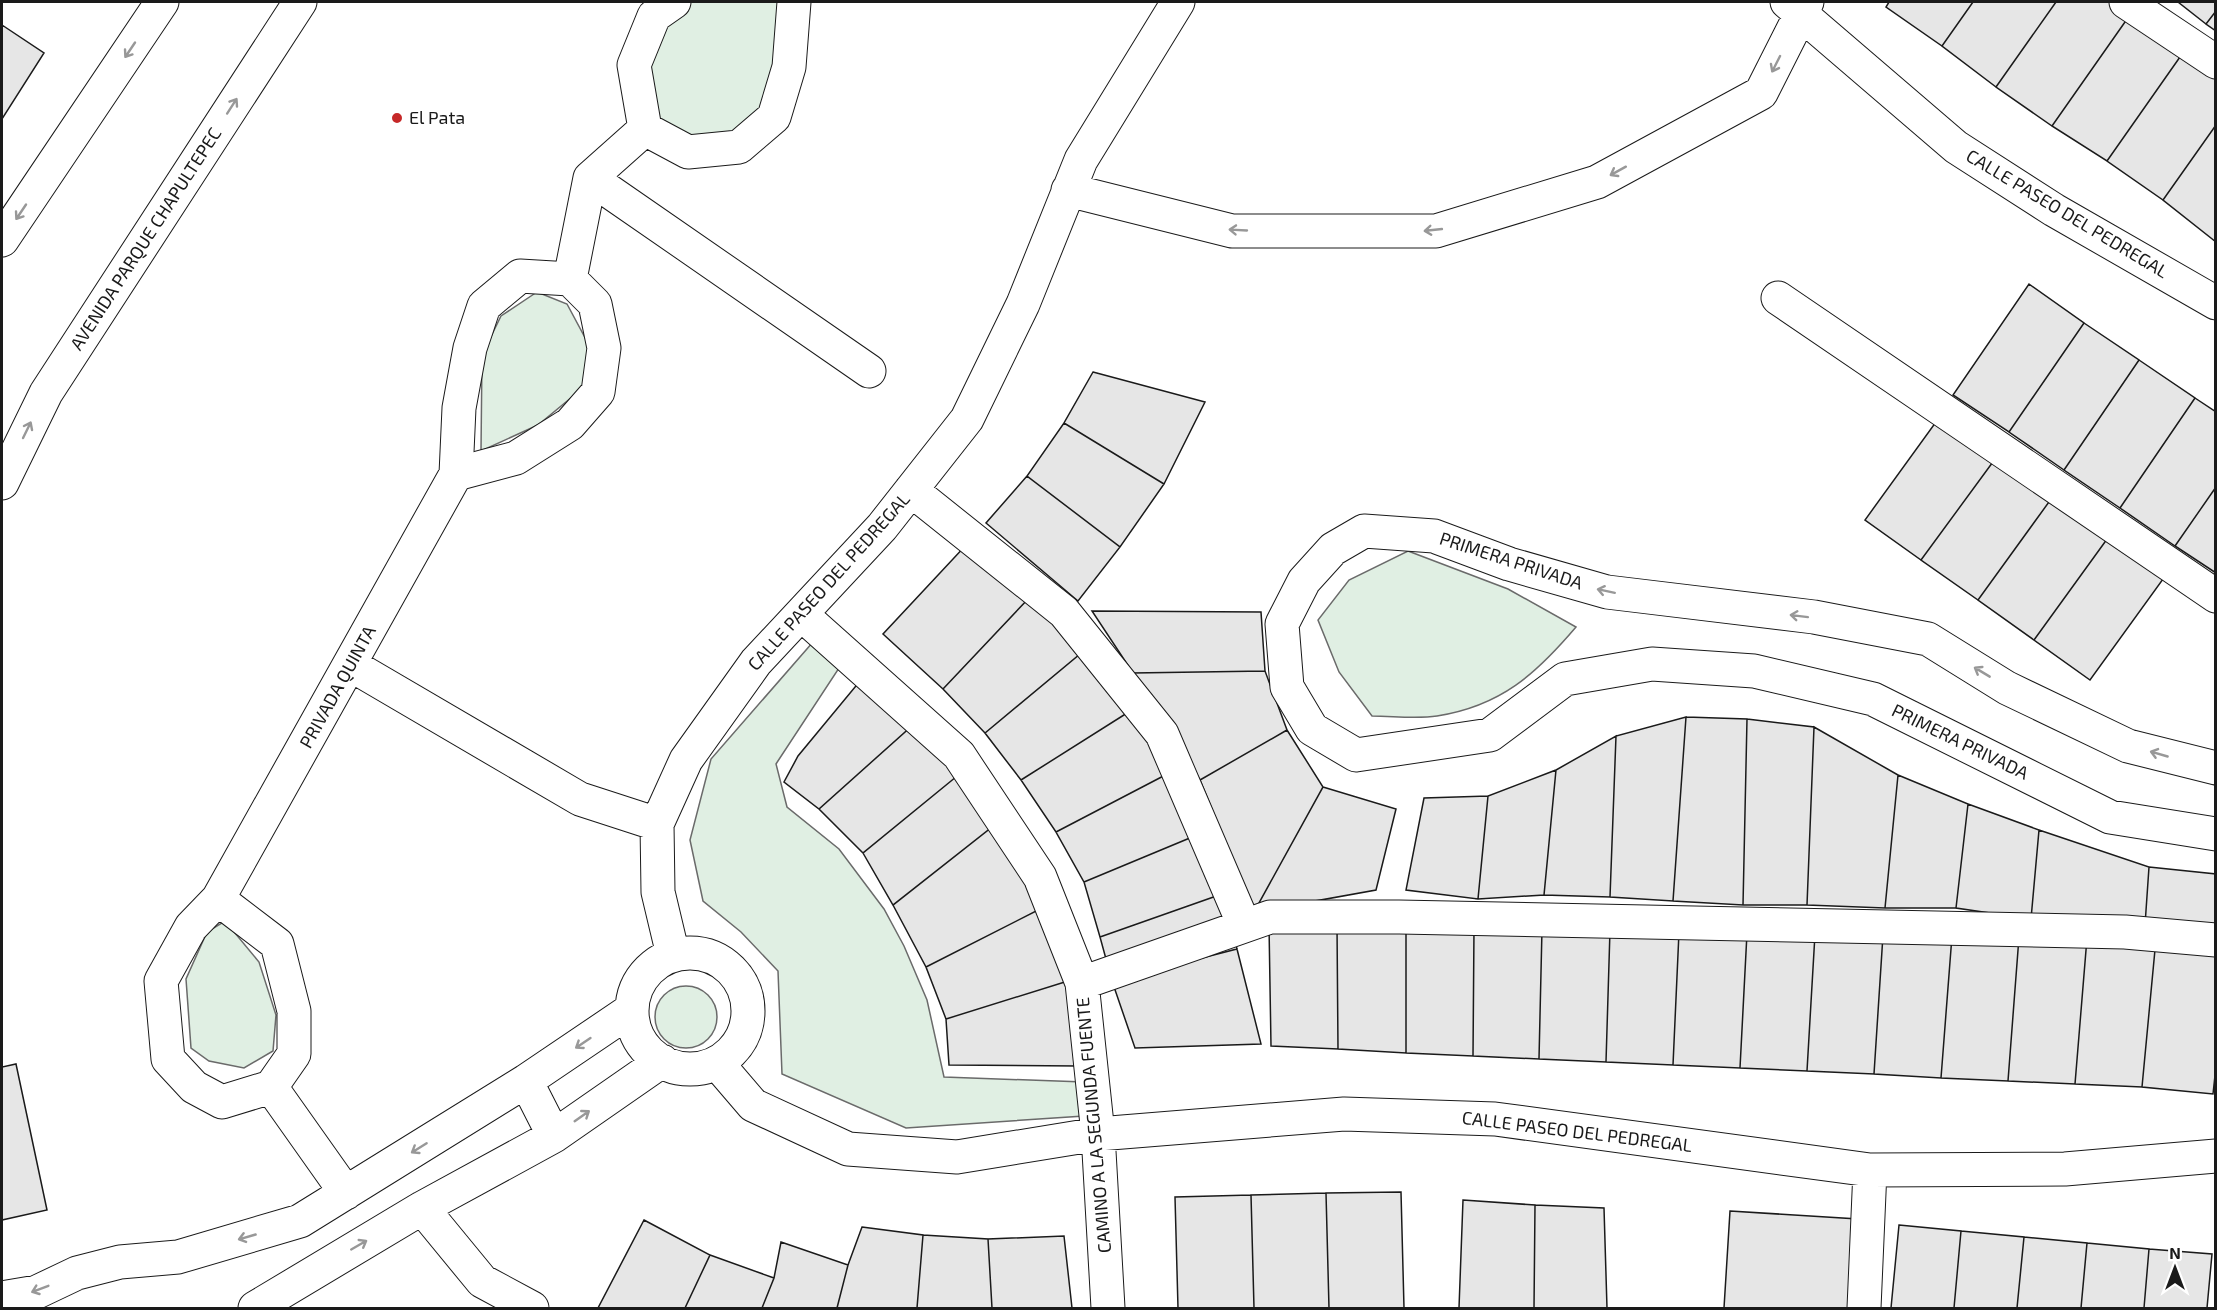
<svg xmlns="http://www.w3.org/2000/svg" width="2217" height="1310" font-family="'Exo 2',sans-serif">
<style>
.green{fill:#e0efe3;stroke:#6a6a6a;stroke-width:1.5}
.building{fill:#e6e6e6;stroke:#1a1a1a;stroke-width:1.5}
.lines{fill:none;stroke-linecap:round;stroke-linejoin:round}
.minor-casing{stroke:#1a1a1a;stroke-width:35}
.major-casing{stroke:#1a1a1a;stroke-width:35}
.minor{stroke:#fff;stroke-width:33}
.major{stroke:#fff;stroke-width:33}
.oneway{stroke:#989898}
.poi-dot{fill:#c62828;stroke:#fff;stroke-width:2}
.labels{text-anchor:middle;stroke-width:4.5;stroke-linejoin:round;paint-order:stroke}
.poi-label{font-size:18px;fill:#1a1a1a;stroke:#fff;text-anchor:start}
.street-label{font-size:18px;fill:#1a1a1a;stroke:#fff}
</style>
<rect width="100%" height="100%" fill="#fff"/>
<path class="green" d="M687 2H789L770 113 734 142H687L652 120 638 71 655 25Z
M537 292 567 304 590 347 589 383 538 425 481 451 482 355 501 316Z
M1408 551 1508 589 1576 627C1536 674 1501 706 1437 716 1416 719 1393 716 1372 716L1339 672 1318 620 1349 580Z
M813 642 843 662 776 764 787 807 839 849 884 909 904 946 927 1000 944 1077 1084 1082V1116L906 1128 782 1074 778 971 741 932 703 901 690 840 711 759Z
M225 921 259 962 276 1015 273 1051 244 1068 209 1061 191 1048 186 979 207 932Z
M655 1017a31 31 0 1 1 62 0a31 31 0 1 1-62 0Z"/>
<path class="building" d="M1889 2H1973L1942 46 1886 7Z
M1973 2H2056L1996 87 1942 46Z
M2056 2H2117L2132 12 2052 126 1996 87Z
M2178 2H2216V11L2206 24Z
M2216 11V31L2206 24Z
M2132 12 2187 47 2107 161 2052 126Z
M2 25 44 53 2 119Z
M2187 47 2216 67V125L2163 200 2107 161Z
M2216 125V242L2163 200Z
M2029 284 2084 323 2009 432 1953 395Z
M2084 323 2139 360 2064 470 2009 432Z
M2139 360 2195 398 2120 508 2064 470Z
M1093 372 1205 402 1164 484 1064 423Z
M2195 398 2216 412V487L2175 546 2120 508Z
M1941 415 1998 455 1921 560 1865 520Z
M1064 423 1164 484 1120 547 1027 476Z
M1998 455 2054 495 1978 600 1921 560Z
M1027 476 1120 547 1078 601 986 523Z
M2216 487V573L2175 546Z
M2054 495 2110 535 2034 640 1978 600Z
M2110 535 2166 575 2090 680 2034 640Z
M967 544 1028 599 943 689 883 634Z
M1028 599 1086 649 985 733 943 689Z
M1092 611 1261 612 1265 671 1133 673Z
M1086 649 1135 708 1021 780 985 733Z
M1265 671 1287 730 1200 780 1133 673Z
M860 681 914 724 819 809 784 782 798 756Z
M1135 708 1173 771 1056 832 1021 780Z
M1686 717 1747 719 1743 905 1673 901Z
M1686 717 1673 901 1610 897 1616 736Z
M1747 719 1814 727 1807 905H1743Z
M914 724 962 772 863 853 819 809Z
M1814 727 1898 775 1885 908 1807 905Z
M1287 730 1323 787 1254 912 1200 780Z
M1616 736 1610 897 1544 895 1556 770Z
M1556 770 1544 895 1478 899 1488 796Z
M1173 771 1197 835 1084 882 1056 832Z
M962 772 997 823 893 905 863 853Z
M1898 775 1968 804 1956 908H1885Z
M1323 787 1396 809 1376 890 1254 912Z
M1488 796 1478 899 1406 890 1424 798Z
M1968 804 2039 830 2031 919 1956 908Z
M997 823 1046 906 926 967 893 905Z
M2039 830 2149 867 2145 925 2031 919Z
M1197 835 1222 894 1100 937 1084 882Z
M2149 867 2216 874V933L2145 925Z
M1222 894 1237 949 1112 981 1100 937Z
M1046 906 1068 981 946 1019 926 967Z
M1269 925 1337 926 1338 1049 1271 1046Z
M1337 926 1406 927V1053L1338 1049Z
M1406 927 1474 928 1473 1056 1406 1053Z
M1474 928 1542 929 1539 1059 1473 1056Z
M1542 929 1610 930 1606 1062 1539 1059Z
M1610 930 1679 932 1673 1065 1606 1062Z
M1679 932 1747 933 1740 1068 1673 1065Z
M1747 933 1815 934 1807 1071 1740 1068Z
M1815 934 1883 935 1874 1074 1807 1071Z
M1883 935 1952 936 1941 1078 1874 1074Z
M1952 936 2019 937 2008 1081 1941 1078Z
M2019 937 2087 938 2075 1084 2008 1081Z
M2087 938 2156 939 2142 1087 2075 1084Z
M2156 939 2216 945V1066L2213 1094 2142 1087Z
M1237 949 1261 1044 1135 1048 1112 981Z
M1068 981 1078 1066 949 1065 946 1019Z
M16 1064 47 1210 2 1220V1067Z
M1401 1192 1404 1308H1329L1326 1193Z
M1326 1193 1329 1308H1254L1251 1195Z
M1251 1195 1254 1308H1178L1175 1197Z
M1463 1200 1535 1205 1534 1308H1459Z
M1535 1205 1604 1208 1607 1308H1534Z
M1730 1211 1858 1219 1853 1308H1724Z
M644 1220 710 1255 685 1308H598Z
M1899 1225 1961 1231 1954 1308H1891Z
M862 1227 923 1235 917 1308H837L848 1265Z
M1961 1231 2024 1237 2017 1308H1954Z
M923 1235 988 1239 992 1308H917Z
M1064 1236 1072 1308H992L988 1239Z
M2024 1237 2087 1243 2081 1308H2017Z
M781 1242 848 1265 837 1308H762L774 1278Z
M2087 1243 2149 1249 2144 1308H2081Z
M2149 1249 2212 1254 2207 1308H2144Z
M710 1255 774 1278 762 1308H685Z"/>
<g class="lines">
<g class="minor-casing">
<path id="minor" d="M674 2 654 16 634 65 645 129 688 152 739 147 774 117 789 67 794 2
M1787 2 1956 147 2054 210 2216 303
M2126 2 2216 62
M590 178 869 371
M1068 190 1232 231H1436L1597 182 1761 93 1807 2
M570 279 590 178 645 129
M1778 298 2216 596
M911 490 1064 612 1162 734 1244 925
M801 614 959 755 1040 877 1082 983 1098 1134 1108 1308
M351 665 580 799 657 824
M2216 768 2128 746 2007 688 1928 639 1814 617 1607 592 1509 564 1434 536 1364 531 1333 549 1304 581 1282 624 1287 687 1312 729 1356 755 1490 735 1565 679 1652 664 1754 671 1873 699 2110 817 2216 834
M218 899 277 944 294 1011V1054L271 1087 222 1102 194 1087 168 1059 161 981 191 927 218 899 456 474 459 408 470 348 484 306 520 276 570 279 595 304 604 348 598 392 570 424 516 458 456 474
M632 1011a58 58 0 1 1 116 0a58 58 0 1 1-116 0Z
M673 955 658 892 657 824 686 760 756 662 882 527 967 419 1023 304 1081 160 1178 2
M1082 983 1270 917H1399L2125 932 2216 940
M717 1063 753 1105 848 1149 957 1157 1098 1134 1344 1114 1495 1119 1870 1170 2065 1169 2216 1156
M526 1081 554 1136
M271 1087 346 1193
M422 1208 482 1281 532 1308
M2 1298 37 1292 77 1273 120 1262 178 1257 300 1221 526 1081 631 1010
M255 1308 422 1208 554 1136 662 1061
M1864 1308 1870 1170"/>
</g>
<g class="major-casing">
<path id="major" d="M2 240 162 2
M2 483 46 393 300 2"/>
</g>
<use href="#minor" class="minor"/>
<use href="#major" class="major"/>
</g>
<defs><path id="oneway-shaft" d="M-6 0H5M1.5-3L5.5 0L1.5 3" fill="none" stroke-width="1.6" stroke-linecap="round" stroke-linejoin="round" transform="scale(1.5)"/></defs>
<g class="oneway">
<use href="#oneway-shaft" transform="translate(130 50) rotate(124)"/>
<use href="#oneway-shaft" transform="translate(1776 64) rotate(117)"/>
<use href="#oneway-shaft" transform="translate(232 106) rotate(-57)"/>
<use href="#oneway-shaft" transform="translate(1618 171) rotate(151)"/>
<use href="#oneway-shaft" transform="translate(21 212) rotate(124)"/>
<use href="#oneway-shaft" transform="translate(1238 230) rotate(-177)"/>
<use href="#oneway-shaft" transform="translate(1433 230) rotate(174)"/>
<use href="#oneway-shaft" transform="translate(27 430) rotate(-64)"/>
<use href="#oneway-shaft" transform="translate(1606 591) rotate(-168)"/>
<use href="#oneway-shaft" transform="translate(1799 616) rotate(-173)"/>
<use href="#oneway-shaft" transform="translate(1982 672) rotate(-149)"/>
<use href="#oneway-shaft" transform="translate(2159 754) rotate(-164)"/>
<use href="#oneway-shaft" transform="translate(583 1043) rotate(146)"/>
<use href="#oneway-shaft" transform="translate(582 1116) rotate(-35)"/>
<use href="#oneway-shaft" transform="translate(419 1148) rotate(148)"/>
<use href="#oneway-shaft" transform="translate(247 1237) rotate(164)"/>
<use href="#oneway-shaft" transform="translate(359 1245) rotate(-30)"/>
<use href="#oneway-shaft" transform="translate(40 1289) rotate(159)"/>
</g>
<circle class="poi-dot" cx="397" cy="118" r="6"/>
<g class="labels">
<g class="poi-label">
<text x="409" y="124">El Pata</text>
</g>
<g class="street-label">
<text transform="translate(2067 214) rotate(31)" y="6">CALLE PASEO DEL PEDREGAL</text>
<text transform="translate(146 239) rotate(-57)" y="6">AVENIDA PARQUE CHAPULTEPEC</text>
<text transform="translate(1511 561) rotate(18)" y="6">PRIMERA PRIVADA</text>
<text transform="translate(829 582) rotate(-48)" y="6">CALLE PASEO DEL PEDREGAL</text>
<text transform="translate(338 687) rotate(-61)" y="6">PRIVADA QUINTA</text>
<text transform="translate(1960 742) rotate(26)" y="6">PRIMERA PRIVADA</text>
<text transform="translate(1094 1125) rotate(-95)" y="6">CAMINO A LA SEGUNDA FUENTE</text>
<text transform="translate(1577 1132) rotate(7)" y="6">CALLE PASEO DEL PEDREGAL</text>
</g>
</g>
<rect width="2217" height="1310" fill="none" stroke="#1a1a1a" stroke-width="6"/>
<g transform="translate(2175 1268)" stroke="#ffffff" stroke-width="4.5" paint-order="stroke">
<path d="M0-4.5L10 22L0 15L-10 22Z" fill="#1a1a1a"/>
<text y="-9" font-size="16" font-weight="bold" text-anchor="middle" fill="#1a1a1a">N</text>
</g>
</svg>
